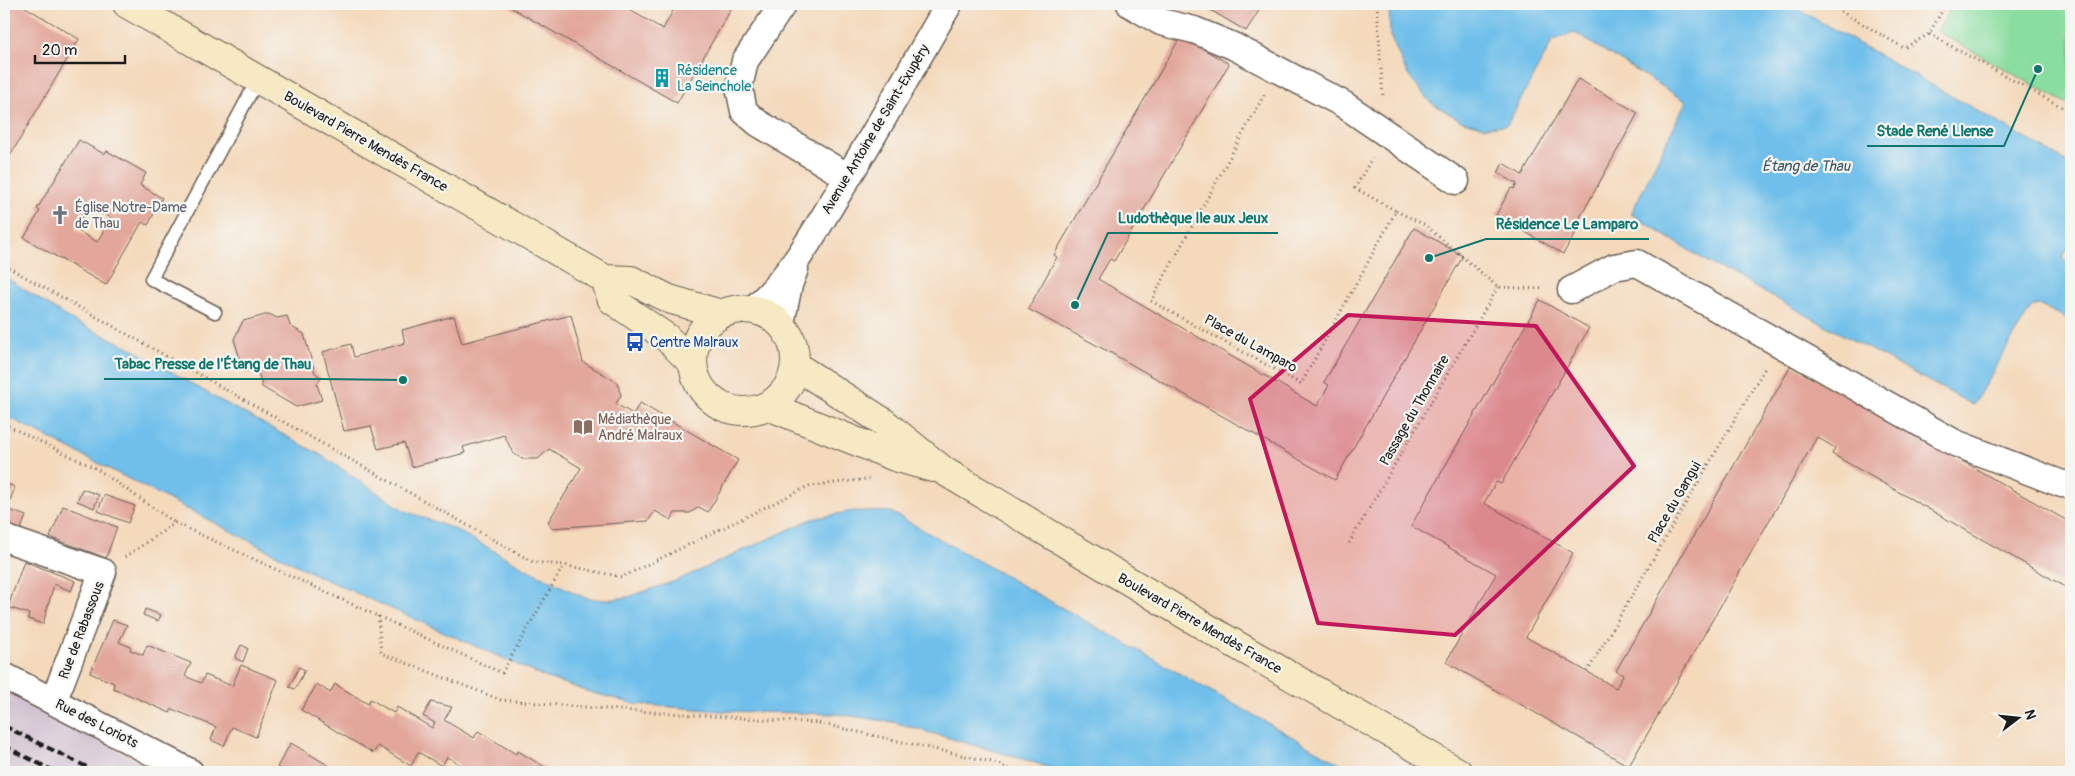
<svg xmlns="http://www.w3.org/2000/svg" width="2075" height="776" font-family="Pangolin,sans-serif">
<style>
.industrial{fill:#cfbdce}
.green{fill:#89dd9f;stroke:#527c5e}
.water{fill:#70bfea;stroke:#466e83}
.building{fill:#e2a69a;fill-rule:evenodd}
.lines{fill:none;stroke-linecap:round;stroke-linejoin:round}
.lane-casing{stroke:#685e54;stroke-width:15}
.street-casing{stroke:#685e54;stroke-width:29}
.secondary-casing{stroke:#685e54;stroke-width:30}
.path{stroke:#685e54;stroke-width:3;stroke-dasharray:1 4;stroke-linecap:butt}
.lane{stroke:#fff;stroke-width:12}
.street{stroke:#fff;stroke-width:26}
.secondary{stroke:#f6e9c3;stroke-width:28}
.rail{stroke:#1c1c1c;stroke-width:4;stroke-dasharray:8 4;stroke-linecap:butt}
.marked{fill:#c2185b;fill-opacity:0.2;stroke:#c2185b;stroke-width:4;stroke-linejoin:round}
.labels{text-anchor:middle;stroke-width:4.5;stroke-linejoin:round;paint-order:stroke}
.culture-label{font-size:14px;fill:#0d838f;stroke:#f6f6f2;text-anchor:start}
.street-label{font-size:14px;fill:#1c1c1c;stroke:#f6f6f2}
.worship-label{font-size:14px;fill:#5b616d;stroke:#f6f6f2;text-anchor:start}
.transit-label{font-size:14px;fill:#164399;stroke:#f6f6f2;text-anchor:start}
.education-label{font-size:14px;fill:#785e54;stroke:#f6f6f2;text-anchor:start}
.water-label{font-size:15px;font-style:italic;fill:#395564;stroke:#f6f6f2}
.leader{fill:none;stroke:#0f766e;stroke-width:2}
.callout-dot{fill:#0f766e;stroke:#f6f6f2;stroke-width:2}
.callout-label{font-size:15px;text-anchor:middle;font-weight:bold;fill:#0f766e;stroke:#f6f6f2;stroke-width:4.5;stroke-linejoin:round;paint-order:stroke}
</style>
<rect width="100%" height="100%" fill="#f6f6f2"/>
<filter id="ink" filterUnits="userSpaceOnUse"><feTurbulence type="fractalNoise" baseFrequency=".02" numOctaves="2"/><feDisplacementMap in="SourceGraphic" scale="10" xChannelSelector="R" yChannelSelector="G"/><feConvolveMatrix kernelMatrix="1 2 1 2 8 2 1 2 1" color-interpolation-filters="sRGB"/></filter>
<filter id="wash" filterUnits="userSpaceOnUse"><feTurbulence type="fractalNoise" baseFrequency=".0096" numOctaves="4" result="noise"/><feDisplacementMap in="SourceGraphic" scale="20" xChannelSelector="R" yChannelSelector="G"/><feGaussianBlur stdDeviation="1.12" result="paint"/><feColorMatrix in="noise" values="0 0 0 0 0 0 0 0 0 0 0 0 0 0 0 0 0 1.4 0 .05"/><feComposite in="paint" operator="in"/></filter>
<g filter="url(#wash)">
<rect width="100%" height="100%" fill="#f4d9bb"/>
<path class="industrial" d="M4 689 159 772H10L4 769Z"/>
<path class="green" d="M1953 4H2071V106L1937 31Z"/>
<path class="water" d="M1389 4H1789L2071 164V242L2063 258 2071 264V320L2039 305 2032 306 1973 405 1706 261 1631 214 1686 101 1575 33 1553 40 1507 125 1484 127 1460 120 1430 102 1408 75 1390 36Z
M4 276 71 320 129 347 216 398 319 454 405 511 454 529 523 567 585 598 606 600 628 597 678 580 812 519 853 511 891 512 1355 772H1060L1033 762 893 722 837 714 721 711 635 704 593 693 547 678 320 577 4 415Z"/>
<g id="blocks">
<path class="building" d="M4 4H20L79 39 4 166Z
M505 4H619L663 29 675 7 668 4H734L677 103Z
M1200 4H1263L1246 31Z
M1181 36 1229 64 1114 261 1110 259 1098 279 1317 406 1329 385 1324 382 1414 228 1463 256 1335 480 1113 354 1028 309 1057 257 1054 255Z
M1578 79 1638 113 1578 221 1582 223 1563 254 1496 215 1511 188 1514 189 1517 184 1498 173 1503 163 1522 175Z
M79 140 104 154 107 151 146 173 140 185 162 198 148 225 142 222 106 285 24 238 40 211 37 209ZM88 205 111 218 97 242 75 229Z
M1540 300 1589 328 1501 484 1496 482 1484 503 1573 553 1526 637 1616 688 1623 675 1616 671 1792 364 2071 523V590L1832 454 1835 448 1817 437 1629 766 1446 662 1496 574 1411 526Z
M269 314 277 318 287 316 290 326 304 334 315 373 321 377 317 384 322 400 296 407 262 387 259 375 251 370 244 372 234 339 243 321Z
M571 315 583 362 617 382 621 395 616 404 633 414 640 403 738 460 708 512 699 507 690 513H675L671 520 655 511 648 521 552 528 548 522 581 468 549 449 538 459H522L513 453 504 435 463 447 465 453 412 467 404 443 378 449 371 426 344 431 323 352 351 344 354 357 405 343 402 330 454 316 462 343Z
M4 483 15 487 7 509 26 516 19 534 4 528Z
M82 489 99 495 94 508 77 501Z
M104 495 135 506 128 523 98 511Z
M63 506 117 527 106 558 50 537Z
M24 561 75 581 71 591 54 584 43 624 28 619 29 614 8 607Z
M145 609 161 615 158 621 143 615Z
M113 620 127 625 119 642 131 647 130 650 143 655 147 645 191 663 185 676 201 683 205 675 232 686 241 665 278 680 256 737 232 727 224 746 211 740 216 727 172 709 170 713 143 701 113 688 114 683 90 673Z
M241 645 248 648 243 662 235 658Z
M299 667 305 670 295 689 289 687Z
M317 684 330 693 335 684 368 704 370 699 394 713 397 707 432 728 435 723 423 716 431 702 452 707 444 720 474 738 478 731 516 754 518 751 553 772H489L487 770 486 772H466L457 767 459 764 447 757 442 766 418 752 411 766 378 746 373 753 301 710Z
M291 743 336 770 335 772H286L277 767Z"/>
</g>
</g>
<g filter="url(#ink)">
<use href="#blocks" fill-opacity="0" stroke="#685e54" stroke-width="1"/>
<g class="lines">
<g class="lane-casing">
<path id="lane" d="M215 312 151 279 258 79"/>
</g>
<g class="street-casing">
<path id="street" d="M783 4 745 61 739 87 744 111 758 123 848 177
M1130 4 1161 22 1194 30 1233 46 1343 104 1456 181
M1571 290 1614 267 1637 263 1955 443 2062 484H2071
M753 309C788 280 811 238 834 200 874 136 911 69 949 4
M781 323 789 285 795 269
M4 538 103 572 61 682 53 701
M4 676 190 772"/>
</g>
<g class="secondary-casing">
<path id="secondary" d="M127 4 605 279 631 280 669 299 721 314
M605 279 612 300 666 337 693 364
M693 360a51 51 0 1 1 102 0a51 51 0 1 1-102 0Z
M796 366 882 421 944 471 1226 639 1458 772
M768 406 895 457 933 468"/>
</g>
<path class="path" d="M1377 4 1383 98
M1828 4 1904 48 1929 34
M1946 4 1929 34 2071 112
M1264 95 1151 301 1301 384 1396 211 1355 188 1372 158
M1396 211 1425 225 1498 287 1544 289
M4 265 533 562 564 565 622 577 809 486 869 479
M4 424 97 469 175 523
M1349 543 1498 287
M125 557 175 523 502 673 564 565
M378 616 381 653 501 700 621 710 818 723 992 762 1016 772
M1587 672 1765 368"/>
<use href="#lane" class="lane"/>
<use href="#street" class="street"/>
<use href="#secondary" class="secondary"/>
<path class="rail" d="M4 726 97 772
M4 746 56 772"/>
</g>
</g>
<path class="marked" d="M1348 315 1536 326 1634 466 1455 635 1318 623 1250 399Z"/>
<defs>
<g id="building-bare" transform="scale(1.5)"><path d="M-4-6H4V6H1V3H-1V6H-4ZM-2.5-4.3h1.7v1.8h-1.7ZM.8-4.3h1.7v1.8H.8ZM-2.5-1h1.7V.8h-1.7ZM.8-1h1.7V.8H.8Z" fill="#0f9aa8" stroke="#f6f6f2" stroke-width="2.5" paint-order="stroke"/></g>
<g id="church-bare" transform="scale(1.5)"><path d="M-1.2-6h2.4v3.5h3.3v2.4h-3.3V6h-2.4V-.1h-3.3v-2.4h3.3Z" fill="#6b7280" stroke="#f6f6f2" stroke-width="2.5" paint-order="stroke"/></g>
<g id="bus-bare" transform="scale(1.5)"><path d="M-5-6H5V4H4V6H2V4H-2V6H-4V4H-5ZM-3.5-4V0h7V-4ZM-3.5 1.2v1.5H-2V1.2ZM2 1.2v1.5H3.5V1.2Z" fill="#1a4fb4" stroke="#f6f6f2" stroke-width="2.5" paint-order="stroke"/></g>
<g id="library-bare" transform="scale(1.5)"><path d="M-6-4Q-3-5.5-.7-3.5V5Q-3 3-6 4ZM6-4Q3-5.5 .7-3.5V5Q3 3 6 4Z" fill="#8d6e63" stroke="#f6f6f2" stroke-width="2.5" paint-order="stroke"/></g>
</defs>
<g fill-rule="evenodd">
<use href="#building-bare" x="662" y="78"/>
<use href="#church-bare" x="60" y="215"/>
<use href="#bus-bare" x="635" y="342"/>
<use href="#library-bare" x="583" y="427"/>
</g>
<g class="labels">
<g class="culture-label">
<text x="677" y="75">Résidence<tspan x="677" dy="16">La Seinchole</tspan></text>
</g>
<g class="street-label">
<text transform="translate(875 129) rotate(-59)" y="5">Avenue Antoine de Saint-Exupéry</text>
<text transform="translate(366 141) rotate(30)" y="5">Boulevard Pierre Mendès France</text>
<text transform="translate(1251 343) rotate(29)" y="5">Place du Lamparo</text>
<text transform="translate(1414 410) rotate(-60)" y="5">Passage du Thonnaire</text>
<text transform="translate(1674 502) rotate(-60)" y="5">Place du Gangui</text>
<text transform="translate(1200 623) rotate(30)" y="5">Boulevard Pierre Mendès France</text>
<text transform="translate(81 630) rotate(-69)" y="5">Rue de Rabassous</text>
<text transform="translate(97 723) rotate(27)" y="5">Rue des Loriots</text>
</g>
<g class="worship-label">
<text x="75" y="212">Église Notre-Dame<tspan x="75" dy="16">de Thau</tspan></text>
</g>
<g class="transit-label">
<text x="650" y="347">Centre Malraux</text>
</g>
<g class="education-label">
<text x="598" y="424">Médiathèque<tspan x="598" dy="16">André Malraux</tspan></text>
</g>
<g class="water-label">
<text x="1806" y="171">Étang de Thau</text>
</g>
</g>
<path class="leader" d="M2038 69L2004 146H1867M1075 305L1108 233H1278M1429 258L1486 239H1649M403 380L321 379H104"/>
<g class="callout-dot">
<circle cx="2038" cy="69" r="5"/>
<circle cx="1075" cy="305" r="5"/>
<circle cx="1429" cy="258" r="5"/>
<circle cx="403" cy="380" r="5"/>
</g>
<g class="callout-label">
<text x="1935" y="136">Stade René Llense</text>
<text x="1193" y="223">Ludothèque Ile aux Jeux</text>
<text x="1567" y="229">Résidence Le Lamparo</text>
<text x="213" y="369">Tabac Presse de l'Étang de Thau</text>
</g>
<rect width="2075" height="776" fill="none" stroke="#f6f6f2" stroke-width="20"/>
<g transform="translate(2018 718) rotate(74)" stroke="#f6f6f2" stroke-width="4" paint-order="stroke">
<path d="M0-4L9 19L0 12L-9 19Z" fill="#1c1c1c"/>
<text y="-8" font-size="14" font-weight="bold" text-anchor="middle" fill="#1c1c1c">N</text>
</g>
<path d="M35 55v8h90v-8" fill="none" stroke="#1c1c1c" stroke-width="2.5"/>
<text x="42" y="55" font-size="15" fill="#1c1c1c" stroke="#f6f6f2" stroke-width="4" paint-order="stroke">20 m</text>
</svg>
